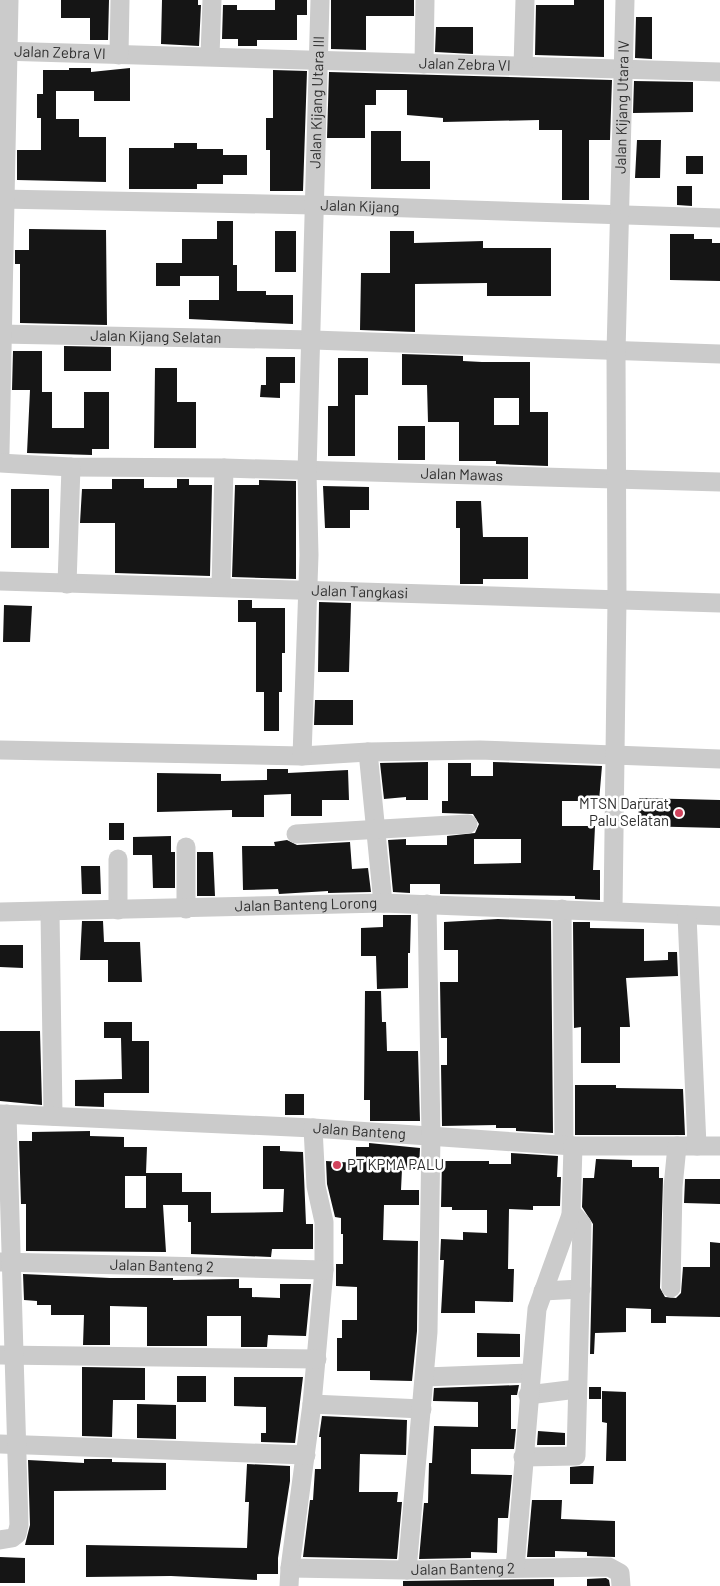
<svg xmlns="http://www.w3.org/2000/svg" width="720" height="1586" font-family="Barlow,sans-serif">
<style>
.building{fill:#151515;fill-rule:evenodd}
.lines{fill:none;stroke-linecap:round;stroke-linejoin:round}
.minor{stroke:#cbcbcb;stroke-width:19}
.poi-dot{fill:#d1445d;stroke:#fff;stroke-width:2}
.labels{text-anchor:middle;stroke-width:5;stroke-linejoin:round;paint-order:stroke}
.street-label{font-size:15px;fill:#2e2e2e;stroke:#fff}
.poi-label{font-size:15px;fill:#2e2e2e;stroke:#fff;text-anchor:end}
</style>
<rect width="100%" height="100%" fill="#fff"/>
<path class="building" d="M61 0H109L108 40H90V18H61Z
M162 0H198V5H201L199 46 161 44Z
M275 0H307V15H297V40H257V46H238V39H222L223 5H237V10H275Z
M331 0H414V16H366V50L331 49Z
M574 0H604V57L535 55 536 5H574Z
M636 17H652V59L635 58Z
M436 27H473V54L435 52Z
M69 68H91V72L130 68V101H94V91H56V119H79V137H106V182L17 180V150H41V118H37V94H43V70H69Z
M273 70 307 71 303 191H270V150H266V118H273Z
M329 72 612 80 610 140H589V200H562V130H539V120L443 122V118L407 115V90H376V105H365V138H327Z
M634 81 693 82V112L633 113Z
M371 131H401V161H430V189H371Z
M637 140H661L660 178H635Z
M174 143H197V149H223V155H247V175H223V184H197V189H129V148H174Z
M686 156H703V174H686Z
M677 186H692V206L677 205Z
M217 221H233V265H237V291H266V295H293V324L189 319V300H219V276H180V286H156V263H182V239H217Z
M29 229 106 230 107 325 20 323V264H15V250H29Z
M275 231H296V272H275Z
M390 231H414V243L483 241V248H551V296H487V283L415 284V332L360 330 361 273H390Z
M670 234H694V239H712V243H720V281L670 280Z
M64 346 111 347V371H64Z
M13 351H42V392H52V428H84V392H109V449H92V455L27 453 30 390H12Z
M402 354 463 356V361L482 362H530V412H548V466L496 464V461H459V422H428L427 385H402ZM494 398H519V425H494Z
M266 357H295V383H280V398L260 397 261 385H266Z
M338 358H368V395H355V456H328V406H338Z
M155 368H177V402H196V448H154Z
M398 426H425V460H398Z
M112 479H144V488H177V479H189V485H212L210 576 115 573V523H80L82 489H112Z
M259 480 296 481V579L232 577 235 485H259Z
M323 486 369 487V510H350V528H325Z
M11 489H49V548H11Z
M456 501H481L483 537H528V579H483V584H460V528H456Z
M238 600H252V608H285V653H282V692H279V731H264V692H256V622H238Z
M319 602 351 603 349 672H318Z
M4 605 32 606 30 642H3Z
M315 700H353V725H314Z
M428 762V800H406V797L384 799 380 763Z
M493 762 602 766 599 801H562V826H595L593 870H600V900L575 899V896L440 894V884H410V893L393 892 388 840 406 839V845H447V836L475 833 479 824 473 814 442 813V801H448V763H471V776H493ZM474 839H521V863L474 864Z
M267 769H288V773L348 770 349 800H322V816H291V794L264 795V817H232V810L157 812V773L221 774V781L267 780Z
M639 798 720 800V828L638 826Z
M109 823H124V840H109Z
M171 836V852H175V888H153L152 855H133V837Z
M287 840 297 845 350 842 352 869 368 868 371 892 328 893V891L279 894 278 889 243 890 242 846H275L274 842Z
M197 852H213L215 896H197Z
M81 866H100L101 894H82Z
M383 915H411L410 953H408V988L377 989 376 956H361V928L383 927Z
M498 919 551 921 553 1133 516 1131V1128H496V1125L442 1126 441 1065H447V1038H441L440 982H458V950H444V922Z
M82 921H103L104 942H140L142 982H108V960H80Z
M573 922H590V928L644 929V961L668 960V952H677L678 976 626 978 630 1027H620V1063H581V1027L574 1028Z
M0 945H23V968L0 967Z
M365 991H381L382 1022H386L387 1051H418L420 1121H370V1100H364Z
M104 1022H132V1041H149V1093H104V1107L75 1106V1080L122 1079 121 1038H104Z
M0 1031H40L42 1105 0 1101Z
M575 1085H616V1088L683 1089 685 1135H575Z
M285 1094H304V1115H285Z
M90 1131V1136L124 1137V1147H147L146 1173H182V1192H211V1213L283 1212 284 1189H263V1146H280V1151L303 1152 306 1224H313V1249H272L271 1257 191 1254V1222H188V1205H163L166 1252 26 1251V1204H21L19 1141H32V1132ZM125 1176H146V1208H125Z
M369 1143 420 1148 419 1169H402L401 1190H419V1205H384L383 1240 418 1241 417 1331 412 1381 370 1380V1371H337V1338H342V1320H357V1287L336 1286V1264H343V1234H341V1218L335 1217 327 1184 326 1161 356 1163V1147H369Z
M511 1153 558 1156 557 1177H561L560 1206H533V1210L509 1209 508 1269H514L513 1302 475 1301V1313H441L444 1260H440L441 1239 463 1240V1232L487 1233V1210H452V1207H441L442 1161H489V1164H511Z
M596 1159 632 1160V1167H659V1178H663L660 1288 665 1297 676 1298 681 1293 683 1267H710V1242L720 1243V1317L666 1316V1323H651V1309L626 1308V1332L595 1333 594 1354H590L593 1224 582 1207 583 1178H594Z
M685 1179H720V1204L684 1203Z
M23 1274 110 1278H173V1280L239 1279V1288H252V1297L280 1298V1284H311L306 1336 268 1335 267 1347H241V1316H207V1346H147V1307L110 1306V1345H83L84 1315H51V1305H37V1301L24 1300Z
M477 1333 520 1334V1357H477Z
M82 1367 145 1368V1400H113L112 1437 82 1436Z
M177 1376H206V1402H177Z
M234 1377H303L295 1443 261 1442V1433H266V1407L234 1406Z
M519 1385 517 1395H511V1429H516L514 1449H471V1474L512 1475 508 1518H498L497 1553 471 1552V1558L419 1559 424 1503H428L429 1463H432L434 1426 478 1427V1402L433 1401 434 1388Z
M589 1387H601V1399H589Z
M602 1391 626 1392V1461H606L607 1423 602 1422Z
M137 1404 176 1405V1439L137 1438Z
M322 1416 407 1420 406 1455 360 1454 359 1492H398L397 1502H402L397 1559 303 1557 310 1500H313L315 1469H321V1437H319Z
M538 1431 565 1433V1445H537Z
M84 1459H112V1462L166 1463V1490L54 1491V1545H25L30 1525 28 1460 84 1463Z
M247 1464 290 1466V1481L278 1558V1574H257V1580L171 1576 86 1577V1545L247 1548 249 1502H245Z
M581 1466H594L593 1484H570V1467Z
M532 1500H562L561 1519 615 1521V1557L587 1556V1552L555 1551V1557H527Z
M0 1557 25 1558V1583H0Z
M606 1578 609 1580 610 1586H587V1579Z
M554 1579V1586H403V1581Z"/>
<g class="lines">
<g class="minor">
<path id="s1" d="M0 51 720 72"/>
<path d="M119 55 120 0"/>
<path d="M210 56 212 0"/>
<path d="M424 64 425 0"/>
<path d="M523 66 525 0"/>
<path id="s2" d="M0 199 315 205 720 218"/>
<path id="s3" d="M0 334 313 340 720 354"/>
<path d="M0 453 9 0"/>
<path id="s4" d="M0 463 71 467 224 468 720 482"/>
<path id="s5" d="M0 581 720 603"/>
<path d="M67 584 71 467"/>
<path d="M221 586 224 468"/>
<path d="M0 750 302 756 368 752 480 750 720 759"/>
<path d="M368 752 383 903"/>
<path id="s6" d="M302 756 309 555 307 472 320 0"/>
<path d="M296 834 468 824"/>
<path d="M186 847V909"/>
<path d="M562 909 564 1144"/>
<path d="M118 910V859"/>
<path id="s7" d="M613 911 617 599 616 352 625 0"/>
<path id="s8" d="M0 912 383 903 720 916"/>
<path d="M50 912 53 1116"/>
<path d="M687 915 697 1146"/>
<path id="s9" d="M0 1114 313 1128 573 1146H720"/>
<path id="s10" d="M313 1128 316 1186 324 1222V1270L312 1404 290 1568 407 1570 609 1567 620 1573 621 1586"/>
<path id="s11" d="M0 1262 324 1270"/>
<path d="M671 1288 673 1187 677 1146"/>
<path d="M543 1291 581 1289"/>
<path d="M0 1355 317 1359"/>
<path d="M425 1377 530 1373"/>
<path d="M528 1395 577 1389"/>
<path d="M312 1404 422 1409"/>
<path d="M0 1444 306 1455"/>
<path d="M523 1457 576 1456 582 1224 575 1216 571 1215"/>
<path d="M0 1540 12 1538 17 1534 19 1525 7 1114"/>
<path d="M515 1568 537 1309 571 1215 573 1146"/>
<path d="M407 1570 428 1332 431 1135 427 904"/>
<path d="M289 1586 290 1568"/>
</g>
</g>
<g class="poi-dot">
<circle cx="679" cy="813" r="5"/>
<circle cx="337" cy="1165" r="5"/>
</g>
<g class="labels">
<g class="street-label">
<text dy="5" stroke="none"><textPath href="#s1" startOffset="60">Jalan Zebra VI</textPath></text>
<text dy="5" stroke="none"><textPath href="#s1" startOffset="465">Jalan Zebra VI</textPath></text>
<text dy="5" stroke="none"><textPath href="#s6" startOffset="654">Jalan Kijang Utara III</textPath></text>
<text dy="5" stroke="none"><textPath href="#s7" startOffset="804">Jalan Kijang Utara IV</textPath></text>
<text dy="5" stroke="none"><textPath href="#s2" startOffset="360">Jalan Kijang</textPath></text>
<text dy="5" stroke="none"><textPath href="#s3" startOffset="156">Jalan Kijang Selatan</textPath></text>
<text dy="5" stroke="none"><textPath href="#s4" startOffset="462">Jalan Mawas</textPath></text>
<text dy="5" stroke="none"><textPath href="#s5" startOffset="360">Jalan Tangkasi</textPath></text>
<text dy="5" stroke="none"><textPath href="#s8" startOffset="306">Jalan Banteng Lorong</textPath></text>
<text dy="5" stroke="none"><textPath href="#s9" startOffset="360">Jalan Banteng</textPath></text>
<text dy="5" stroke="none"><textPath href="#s11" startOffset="162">Jalan Banteng 2</textPath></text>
<text dy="5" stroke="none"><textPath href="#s10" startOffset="616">Jalan Banteng 2</textPath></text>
</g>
<g class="poi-label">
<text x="669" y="809">MTSN Darurat<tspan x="669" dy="17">Palu Selatan</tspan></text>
<text x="347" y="1170" text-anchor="start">PT KPMA PALU</text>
</g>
</g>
</svg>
